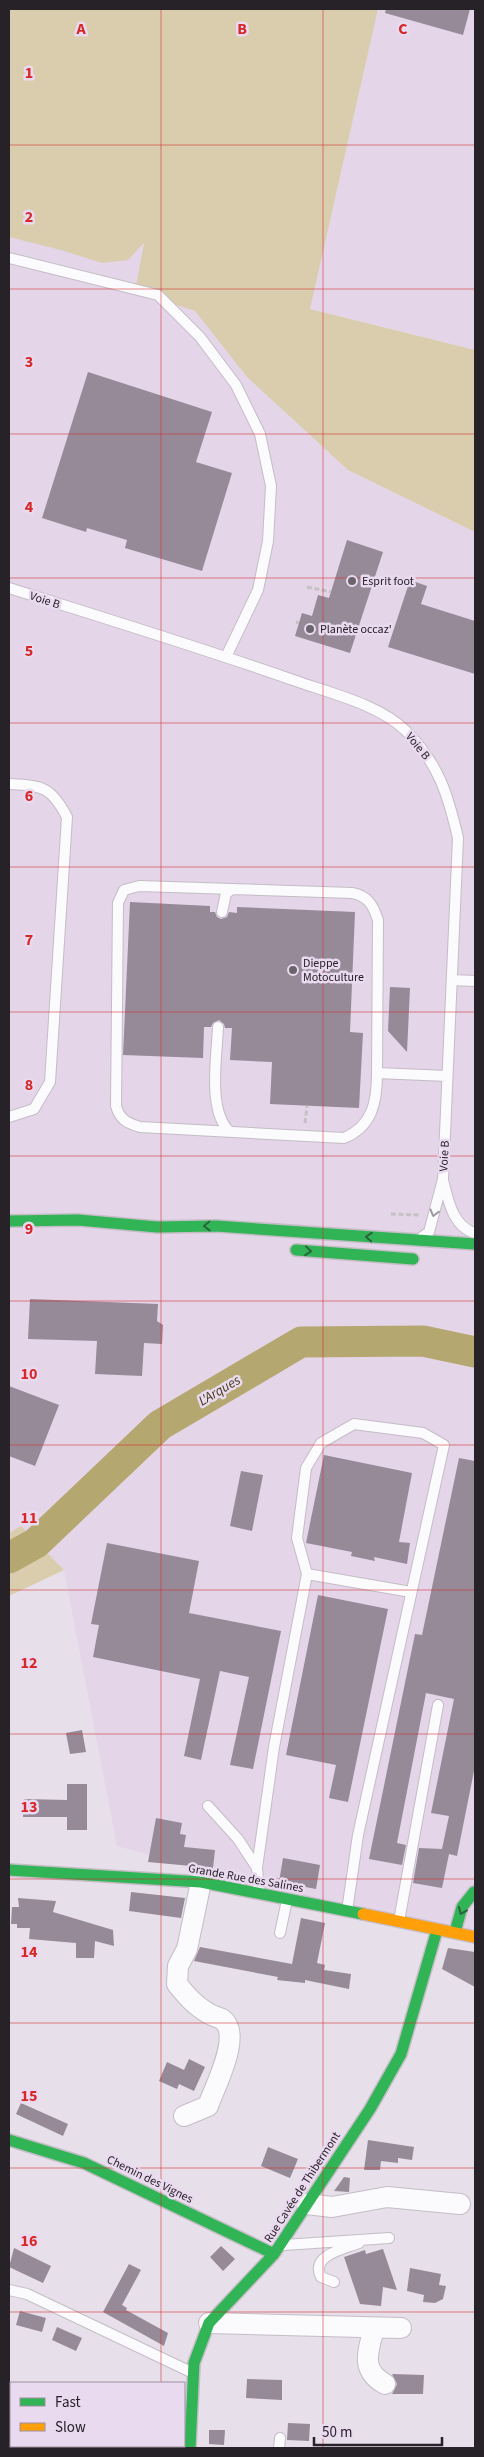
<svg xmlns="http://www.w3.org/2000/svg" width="484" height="2457" font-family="'Source Sans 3',sans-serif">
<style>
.built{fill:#e4d5e9}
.green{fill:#d9cdad}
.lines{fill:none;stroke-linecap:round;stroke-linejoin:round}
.river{stroke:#b5a770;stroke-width:31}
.building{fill:#968a99}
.lane-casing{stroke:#c4bdc6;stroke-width:12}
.street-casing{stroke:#c4bdc6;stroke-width:22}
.fast-casing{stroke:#c4bdc6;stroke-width:14}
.slow-casing{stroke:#c4bdc6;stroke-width:14}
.path{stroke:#c5c2c5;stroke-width:3;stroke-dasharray:5 2.5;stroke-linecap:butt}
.lane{stroke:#fbfafc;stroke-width:10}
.street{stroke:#fbfafc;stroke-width:20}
.fast{stroke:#30b455;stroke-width:11}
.slow{stroke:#ff9f0a;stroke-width:11}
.oneway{stroke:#9c989d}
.oneway2{stroke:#2b633c}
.grid{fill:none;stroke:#d62828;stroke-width:1;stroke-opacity:0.55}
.poi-dot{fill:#6a646c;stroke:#eadaef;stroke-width:2}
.labels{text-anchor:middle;stroke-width:5;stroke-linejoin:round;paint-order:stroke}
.poi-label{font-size:12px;fill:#272128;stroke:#eadaef;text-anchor:start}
.street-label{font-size:12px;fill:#272128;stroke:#eadaef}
.water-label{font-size:14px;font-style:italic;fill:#443d19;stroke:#eadaef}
.grid-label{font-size:16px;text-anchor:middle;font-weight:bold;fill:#d62828;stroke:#eadaef;stroke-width:5;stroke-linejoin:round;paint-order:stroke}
</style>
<rect width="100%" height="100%" fill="#e7dfea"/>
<path class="built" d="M378 9H475V350L310 309Z
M9 28 144 242 135 291 195 311 247 377 348 470 475 532V1944L117 1846 64 1570 21 1527 9 1533Z"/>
<path class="green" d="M9 9H378L310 309 475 350V532L348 470 247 377 195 311 135 291 144 243 128 260 102 263 61 250 9 237Z
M21 1526 64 1570 9 1596V1533Z"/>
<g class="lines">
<path class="river" d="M9 1558 36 1543 160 1425 301 1342 423 1341 475 1352"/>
</g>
<path class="building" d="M386 9H470L463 35 385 13Z
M88 372 212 412 196 462 232 473 202 571 125 548 127 540 87 528 86 532 42 518Z
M347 540 383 552 350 653 295 636 302 613 312 616 318 595 329 598Z
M410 580 427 586 421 604 475 621V674L388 647Z
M130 902 210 906V912H215L217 917 221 919 227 917 229 912 237 913V907L355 912 350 1032 363 1033 359 1108 270 1104 272 1062 230 1060 232 1028H225L224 1024 219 1020 213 1023 211 1027H204L203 1058 123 1055Z
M390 987 410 988 407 1052 388 1031Z
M30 1299 158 1304 157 1321 163 1325 162 1344 144 1343 142 1376 95 1374 97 1341 28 1339Z
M9 1386 59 1405 35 1466 9 1456Z
M324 1455 412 1473 399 1542 410 1543 407 1564 374 1557 375 1561 351 1556 352 1552 306 1543Z
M459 1458 475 1461V1766L457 1856 449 1854 442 1888 413 1883 419 1848 442 1849 449 1816 431 1813 454 1699 426 1693 397 1843 406 1845 402 1865 369 1859 415 1634 422 1635Z
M241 1471 263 1475 252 1531 230 1526Z
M107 1543 199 1561 189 1613 281 1631 253 1769 230 1765 249 1677 220 1671 201 1760 184 1756 200 1679 93 1657 99 1625 91 1624Z
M318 1595 388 1609 348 1802 329 1798 336 1765 286 1755Z
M82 1730 86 1752 70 1754 66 1733Z
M67 1784H87V1830H67V1817H23L24 1799 67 1800Z
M156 1818 182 1823 180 1834 186 1835 184 1847 215 1850 213 1868 148 1862Z
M283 1858 320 1865 316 1889 279 1882Z
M131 1892 185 1898 181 1918 129 1911Z
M18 1898 56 1901 53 1912 113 1930 114 1946 95 1941 94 1958H76V1943L29 1939 30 1928H17V1924H11L12 1907H19Z
M301 1918 325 1923 317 1963 325 1965 324 1970 351 1974 349 1989 305 1980V1983L277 1980 278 1977 194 1961 200 1947 292 1964Z
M448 1948 475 1952V1987L442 1969Z
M189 2059 205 2067 194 2091 179 2084 177 2089 159 2081 167 2062 184 2070Z
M21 2103 68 2124 63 2136 16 2114Z
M368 2140 414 2147 412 2160 398 2158V2163L381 2161 380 2170H364Z
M268 2147 298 2159 290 2178 261 2166Z
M344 2177 350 2178 349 2192 334 2191Z
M221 2246 235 2259 223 2271 210 2257Z
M14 2248 51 2266 43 2283 9 2267Z
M383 2249 397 2290 383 2287 381 2306 360 2304 344 2257 365 2250 366 2254Z
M129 2264 141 2270 122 2305 127 2308 126 2310 168 2333 164 2346 103 2312Z
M410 2268 441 2274 439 2285 446 2286 443 2299 435 2303 423 2302 424 2295 407 2291Z
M20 2311 46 2318 42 2332 16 2325Z
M57 2327 82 2338 76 2351 52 2340Z
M392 2374 424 2375 423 2394H392L397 2384Z
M247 2379 282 2380V2400L246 2398Z
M288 2423 310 2424 309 2441 287 2440Z
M209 2430H225L224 2445 209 2444Z"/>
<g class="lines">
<g class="lane-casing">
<path id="lane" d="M9 258 158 295 200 337 236 385 260 434 271 486 268 541 258 590 226 657
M9 588C104 618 199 647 293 680 329 693 379 704 406 731 439 764 448 795 458 838L443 1179 429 1232 422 1237
M9 784C42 786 51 786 67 817L50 1082 34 1109 9 1117
M222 912 226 893 233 889
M452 980 475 981
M218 1027C217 1056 207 1111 230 1132
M377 1073C377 1101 373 1126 344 1138L140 1127C127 1123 120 1120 116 1106L118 903 124 890 139 886 352 893C368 896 373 905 378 920L377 1073 447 1076
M443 1180C448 1200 453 1227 475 1233
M307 1574 411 1592
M208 1806 238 1839 257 1868
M259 1892 257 1868 274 1747 307 1574 297 1538 306 1468 321 1443 354 1424 423 1433 444 1445 358 1835 347 1911
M399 1921 438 1705
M280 1933 287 1900
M284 2245 389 2238
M334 2282 321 2277C310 2255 344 2249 359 2243
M9 2290 27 2294 191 2372
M279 2448 280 2438"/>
</g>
<g class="street-casing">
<path id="street" d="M184 2116 208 2106C215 2086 243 2034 222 2019 218 2017 212 2016 208 2013 195 2006 186 1995 177 1984L178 1966 187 1949 201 1882
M307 2204 332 2207 387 2197 460 2204
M209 2323 401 2328
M374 2328C368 2352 360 2370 385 2384"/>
</g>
<g class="fast-casing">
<path id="fast" d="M9 1221 78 1220 157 1227 216 1226 475 1244
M296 1250 413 1259
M9 1870 201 1882 363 1914
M455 1932 462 1907 474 1892
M9 2140 84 2163 274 2254
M190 2448 194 2363 209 2323 274 2254 370 2109 401 2054 437 1930"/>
</g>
<g class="slow-casing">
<path id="slow" d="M363 1914 475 1937"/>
</g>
<path class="path" d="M307 587 331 592
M296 622 299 623
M305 1123 307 1106
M391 1214 420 1215"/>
<use href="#lane" class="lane"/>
<use href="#street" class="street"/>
<use href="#fast" class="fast"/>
<use href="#slow" class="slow"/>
</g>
<defs><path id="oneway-chevron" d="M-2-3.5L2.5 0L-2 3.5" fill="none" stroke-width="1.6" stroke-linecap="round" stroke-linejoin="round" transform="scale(1.25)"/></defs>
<use class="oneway" href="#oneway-chevron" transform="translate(434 1213) rotate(105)"/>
<g class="oneway2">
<use href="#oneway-chevron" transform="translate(207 1226) rotate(179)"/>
<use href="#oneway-chevron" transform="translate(369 1237) rotate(-176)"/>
<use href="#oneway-chevron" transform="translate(308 1251) rotate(6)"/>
<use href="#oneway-chevron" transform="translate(462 1911) rotate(113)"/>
</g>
<path class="grid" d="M161 9V2383M323 9V2448M9 145H475M9 289H475M9 434H475M9 578H475M9 723H475M9 867H475M9 1012H475M9 1156H475M9 1301H475M9 1445H475M9 1590H475M9 1734H475M9 1879H475M9 2023H475M9 2168H475M9 2312H475M161 2446V2448"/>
<g class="poi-dot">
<circle cx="352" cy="581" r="5"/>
<circle cx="310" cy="629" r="5"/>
<circle cx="293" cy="970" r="5"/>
</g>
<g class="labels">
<g class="poi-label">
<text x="362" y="585">Esprit foot</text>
<text x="320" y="633">Planète occaz'</text>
<text x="303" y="967">Dieppe<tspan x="303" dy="14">Motoculture</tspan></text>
</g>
<g class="street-label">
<text transform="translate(45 600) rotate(18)" y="4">Voie B</text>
<text transform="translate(418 746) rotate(51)" y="4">Voie B</text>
<text transform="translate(444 1156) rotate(-87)" y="4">Voie B</text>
<text transform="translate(246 1878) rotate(10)" y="4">Grande Rue des Salines</text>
<text transform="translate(150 2179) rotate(26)" y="4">Chemin des Vignes</text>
<text transform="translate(302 2187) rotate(-57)" y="4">Rue Cavée de Thibermont</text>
</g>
<g class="water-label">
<text transform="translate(219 1390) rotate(-31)" y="5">L'Arques</text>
</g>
</g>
<g class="grid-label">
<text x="81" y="34">A</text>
<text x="242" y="34">B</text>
<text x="403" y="34">C</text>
<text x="29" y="78">1</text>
<text x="29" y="222">2</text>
<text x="29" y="367">3</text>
<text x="29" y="512">4</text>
<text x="29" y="656">5</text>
<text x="29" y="801">6</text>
<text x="29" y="945">7</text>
<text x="29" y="1090">8</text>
<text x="29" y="1234">9</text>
<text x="29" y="1379">10</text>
<text x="29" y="1523">11</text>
<text x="29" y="1668">12</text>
<text x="29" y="1812">13</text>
<text x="29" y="1957">14</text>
<text x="29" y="2101">15</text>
<text x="29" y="2246">16</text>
</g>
<rect width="484" height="2457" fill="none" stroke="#272128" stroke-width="20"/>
<rect x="10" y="2382" width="175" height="65" fill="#eadaef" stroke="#9c909f"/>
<rect x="20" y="2398" width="25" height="8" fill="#30b455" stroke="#9c909f"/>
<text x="55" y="2407" font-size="15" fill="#272128">Fast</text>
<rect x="20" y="2423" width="25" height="8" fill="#ff9f0a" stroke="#9c909f"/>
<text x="55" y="2432" font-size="15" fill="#272128">Slow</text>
<path d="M314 2437v8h128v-8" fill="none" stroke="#272128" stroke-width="2.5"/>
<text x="322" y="2437" font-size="15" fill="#272128" stroke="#eadaef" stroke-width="4" paint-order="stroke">50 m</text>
</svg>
